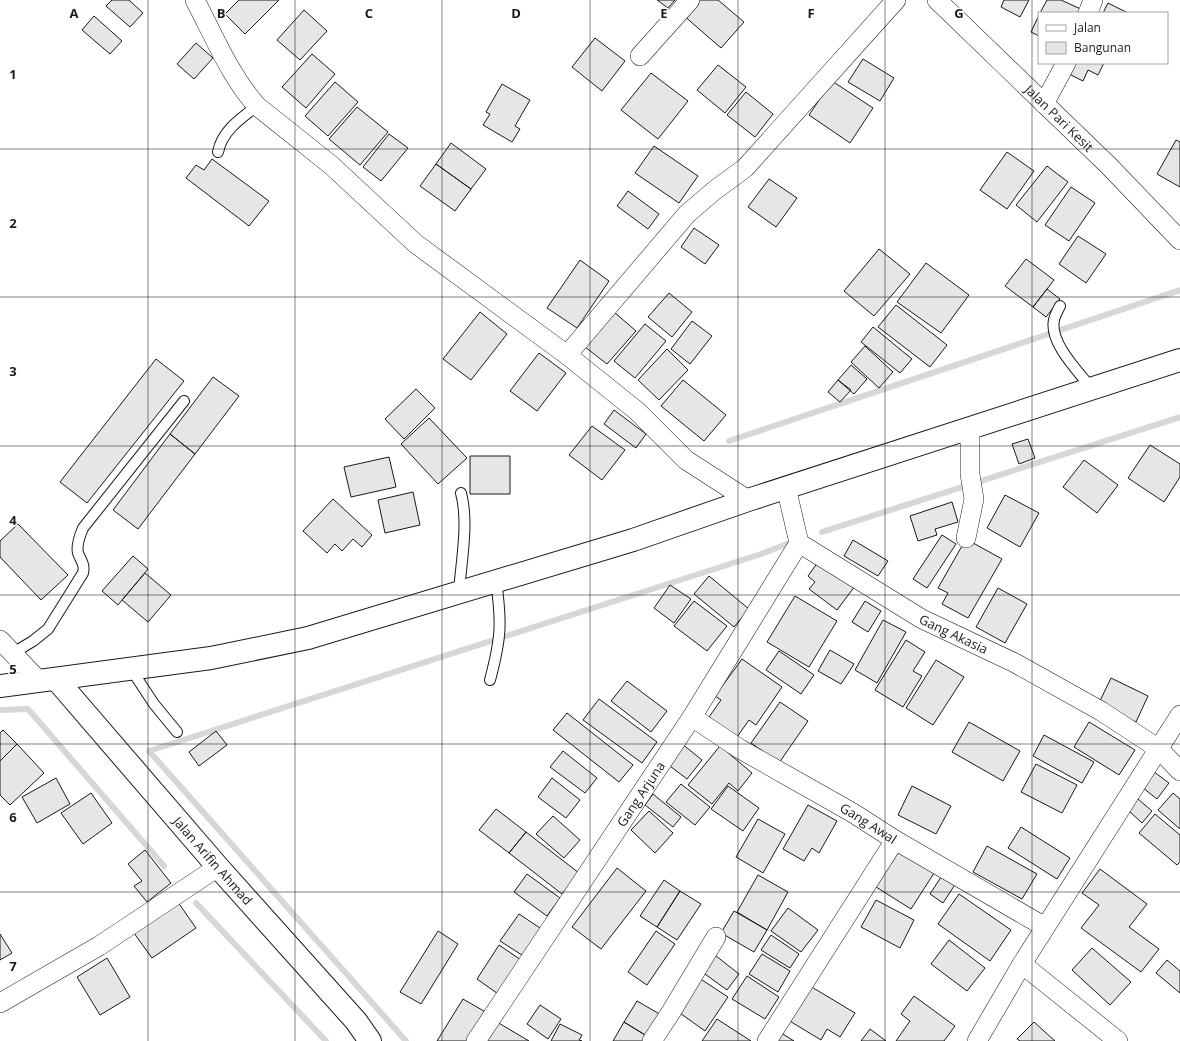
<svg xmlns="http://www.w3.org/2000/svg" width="1180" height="1041" font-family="'Open Sans',sans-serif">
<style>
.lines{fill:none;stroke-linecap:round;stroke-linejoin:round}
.stream{stroke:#d7d7d7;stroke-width:6}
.building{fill:#e6e6e6;stroke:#1a1a1a}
.service-casing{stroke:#1a1a1a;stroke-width:12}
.minor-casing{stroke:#1a1a1a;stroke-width:20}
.tertiary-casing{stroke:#1a1a1a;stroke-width:24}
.primary-casing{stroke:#1a1a1a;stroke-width:24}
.service{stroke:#fff;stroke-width:10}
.minor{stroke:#fff;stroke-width:19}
.tertiary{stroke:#fff;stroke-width:22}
.primary{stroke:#fff;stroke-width:22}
.grid{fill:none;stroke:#1a1a1a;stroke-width:1;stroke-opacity:0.55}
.labels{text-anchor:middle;stroke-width:3;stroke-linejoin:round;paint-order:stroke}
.street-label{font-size:13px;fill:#1a1a1a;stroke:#fff}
.grid-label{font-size:13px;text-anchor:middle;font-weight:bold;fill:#1a1a1a;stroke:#fff;stroke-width:3;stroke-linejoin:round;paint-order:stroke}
</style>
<rect width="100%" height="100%" fill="#fff"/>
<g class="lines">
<path class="stream" d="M729 441 1180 290
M822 532 1180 417
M0 710 28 709 164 866
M196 903 326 1041
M406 1041 149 751 761 554 787 544"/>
</g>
<path class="building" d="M112 0H129L143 13 130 27 106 6Z
M239 0H279L245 34 225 14Z
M657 0H675L668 8Z
M696 0H718L744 22 721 48 683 15Z
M1004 0H1029L1020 17 1001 7Z
M1047 0H1061L1085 11 1084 13H1040Z
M1108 3 1128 13H1103Z
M304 10 327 31 300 60 277 40Z
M1039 15V36L1031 32Z
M94 16 122 41 110 54 82 30Z
M595 38 625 61 602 91 572 67Z
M196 43 213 58 194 79 177 64Z
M312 54 335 74 306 108 282 87Z
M863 59 894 78 880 101 848 82Z
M1072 63H1104L1098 75 1088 70 1083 81 1067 73Z
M718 65 746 87 725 113 697 90Z
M651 73 688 101 658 139 621 110Z
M832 81 873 108 850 143 809 115Z
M335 82 358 102 328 136 305 116Z
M502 84 530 100 515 126 520 129 512 142 483 125 490 114 486 112Z
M746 92 773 114 755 137 727 115Z
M357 107 388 132 360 165 329 139Z
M389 134 408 148 381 181 363 167Z
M1176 140 1180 142V187L1157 174Z
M451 143 486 169 471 189 436 164Z
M654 146 698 176 679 203 635 173Z
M1007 152 1034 171 1007 209 980 190Z
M212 159 269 201 249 226 186 178 196 165 204 170Z
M436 164 471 189 455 211 420 186Z
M1047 166 1068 182 1037 222 1016 205Z
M769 179 797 198 776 227 748 207Z
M1071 187 1095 203 1069 241 1045 225Z
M628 191 659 214 648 229 617 206Z
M694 228 719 245 705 264 681 247Z
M1078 236 1106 254 1086 283 1059 264Z
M879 249 910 274 874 316 844 291Z
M1026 259 1054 280 1033 307 1005 286Z
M580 260 609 281 577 328 547 308Z
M926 263 969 295 941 333 897 302Z
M1047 289 1060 299 1046 317 1033 307Z
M669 293 692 312 672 337 648 317Z
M896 305 947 345 930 367 878 327Z
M480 312 507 334 471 380 443 359Z
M614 312 636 331 607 364 585 347Z
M692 321 712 336 690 364 671 349Z
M645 324 666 341 635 378 614 361Z
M873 327 912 359 900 373 861 342Z
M865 346 893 372 879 388 851 362Z
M667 349 688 370 659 400 638 380Z
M539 353 566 373 537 411 510 391Z
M156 359 184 381 87 503 60 482Z
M851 365 867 379 854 394 838 380Z
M213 377 239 396 195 454 170 434Z
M683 380 726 415 704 441 661 406Z
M838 380 851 390 840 402 828 392Z
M416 389 435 408 404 439 385 419Z
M614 410 646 434 636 448 604 424Z
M429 418 467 458 438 484 401 444Z
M592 426 625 450 602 480 569 455Z
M170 434 195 454 138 529 113 510Z
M1028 439 1035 458 1019 464 1012 444Z
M1150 445 1180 464V477L1164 502 1128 478Z
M470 456H510V494H470Z
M389 457 396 487 351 497 344 467Z
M1084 460 1118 485 1097 513 1063 487Z
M413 492 420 525 385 533 378 500Z
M1005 495 1039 513 1020 547 987 528Z
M333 499 372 535 362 547 353 539 342 551 335 544 327 553 303 531Z
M952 502 958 522 935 529 937 535 918 541 910 516Z
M18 524 68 575 41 600 0 557V541Z
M942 535 956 544 927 588 913 579Z
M966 539 1002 559 968 618 942 604 948 593 938 588Z
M853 540 888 561 878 576 844 556Z
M133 556 148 569 118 605 102 591Z
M818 562 855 586 837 610 809 589 815 582 808 576Z
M145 573 171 595 148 622 122 600Z
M709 576 749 609 734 627 694 594Z
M670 585 691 599 674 623 654 608Z
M998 588 1027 604 1005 643 976 627Z
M795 596 837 621 809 667 767 642Z
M694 601 727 626 707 651 674 626Z
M865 601 881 611 868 632 852 622Z
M883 620 906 632 877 683 855 670Z
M906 640 925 652 913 671 922 676 903 707 875 690Z
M830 650 854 664 841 684 818 671Z
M779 651 814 675 801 694 766 670Z
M742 659 782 687 756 725 749 720 737 737 709 717 721 700 715 696Z
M936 660 964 677 933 725 906 708Z
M1111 678 1148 696 1136 722 1098 705Z
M627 681 667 711 651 732 611 701Z
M599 699 657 742 642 763 583 720Z
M780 702 808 721 779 763 751 743Z
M567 713 633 765 619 782 553 730Z
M969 722 1020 751 1003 781 952 752Z
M1089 722 1135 750 1119 775 1074 747Z
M3 730 17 744 0 761V733Z
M216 731 227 745 199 766 189 752Z
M1044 735 1094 762 1082 783 1033 756Z
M681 743 702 760 687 779 666 763Z
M17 744 44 773 10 805 0 795V761Z
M720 746 752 773 738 791 729 783 712 804 688 785Z
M563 751 597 778 585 793 550 767Z
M1036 764 1077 785 1062 813 1021 792Z
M1150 769 1169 783 1157 799 1138 784Z
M56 778 70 804 37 823 22 797Z
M552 778 580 800 566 818 538 797Z
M681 784 710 807 695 825 666 802Z
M728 786 759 808 743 831 711 809Z
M912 786 951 806 936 834 898 815Z
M91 793 112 823 83 844 61 813Z
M1173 793 1180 799V829L1158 810Z
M653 794 681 817 673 827 645 805Z
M1138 799 1152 811 1142 823 1128 810Z
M808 805 837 821 819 853 812 848 804 861 783 849Z
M496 809 526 832 509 853 479 830Z
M649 811 673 833 655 853 631 830Z
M1155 814 1180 835V862L1177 865 1139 833Z
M553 816 580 840 564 858 536 834Z
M758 819 785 834 763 873 736 857Z
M1021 827 1070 858 1057 879 1008 848Z
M526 832 579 873 562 894 509 853Z
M987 846 1037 874 1022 899 973 872Z
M901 848 936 870 911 909 876 887Z
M145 850 171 883 147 902 134 886 142 881 128 864Z
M617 868 646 891 601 949 572 927Z
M1100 869 1147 904 1129 927 1159 949 1141 972 1081 928 1099 905 1082 893Z
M527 874 560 898 547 916 514 892Z
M943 874 956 883 943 903 930 894Z
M758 875 788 892 767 930 737 912Z
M664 880 680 891 657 927 640 916Z
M680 891 701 904 677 940 657 927Z
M959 894 1011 930 990 961 938 924Z
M175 898 196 928 152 958 131 929Z
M876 900 914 920 900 948 861 927Z
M788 908 818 930 801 952 771 931Z
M734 911 767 930 754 952 721 933Z
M519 914 543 930 525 957 500 941Z
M438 931 458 944 421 1004 400 992Z
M656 931 675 944 647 985 628 972Z
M0 934 12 953 0 960Z
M771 935 799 954 790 968 761 950Z
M949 940 985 968 967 991 931 964Z
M499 945 524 962 501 996 477 979Z
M1092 948 1131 982 1110 1005 1072 970Z
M711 952 739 974 727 990 698 969Z
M762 954 790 971 778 992 749 974Z
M107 958 130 997 100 1015 77 977Z
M1167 960 1180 971V993L1156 973Z
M747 976 779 997 765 1019 732 999Z
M699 978 728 997 705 1031 677 1011Z
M810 986 855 1013 840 1037 827 1029 821 1040 788 1020Z
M914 996 955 1026 944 1041H896L910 1021 901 1014Z
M463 999 489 1014 473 1041H437Z
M637 1001 663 1016 650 1038 624 1022Z
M540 1005 561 1019 548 1039 527 1024Z
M717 1019 751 1041H702Z
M497 1022 529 1041H485Z
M624 1022 650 1038 648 1041H613Z
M1034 1022 1055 1041H1020L1017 1039Z
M560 1024 582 1035 579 1040 582 1041H551Z
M870 1029 886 1041H861Z
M781 1033 794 1041H776Z"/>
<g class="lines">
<g class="service-casing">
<path id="service" d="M218 152C222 131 241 118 257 106
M1060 306C1058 310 1055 315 1054 320 1049 343 1079 372 1092 389
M459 592C461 562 469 523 461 493
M13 653 33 641 48 629 83 573C85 564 81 561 78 553 76 545 80 535 83 528L184 401
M131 669 154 704 177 732
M490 680C501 639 502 623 496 581"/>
</g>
<g class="minor-casing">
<g id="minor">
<path d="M195 0C214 36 230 76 257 106L331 165 416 244 567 355 637 411 686 460 748 500"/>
<path id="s1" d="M937 0 1109 166 1180 240"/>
<path d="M1088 13 1093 0"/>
<path d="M640 56 690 0"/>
<path d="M1044 104 1066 63"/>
<path d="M567 355 687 214 715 190 745 168 896 0"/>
<path id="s2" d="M786 487 799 543 922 619 1015 663 1101 711 1159 749 1180 771"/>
<path d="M966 538 974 499 970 474V429"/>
<path d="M0 640 39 681"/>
<path id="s3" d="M692 717 740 749 853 813 895 840 1045 927"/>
<path d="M1022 964 1118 1041"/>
<path d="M0 1003 99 946 218 867"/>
<path id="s4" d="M476 1041 692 717 799 543"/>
<path d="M652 1041 671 1012 716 937"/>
<path d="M767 1041 895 840"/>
<path d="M977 1041 1022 964 1180 715"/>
</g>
</g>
<g class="tertiary-casing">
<g id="tertiary">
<path id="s5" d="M56 679 218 867 356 1021 370 1041"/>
</g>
</g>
<g class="primary-casing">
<path id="primary" d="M0 686 211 658 308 638 633 540 748 500 1180 360"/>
</g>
<use href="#service" class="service"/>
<use href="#minor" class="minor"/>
<use href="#tertiary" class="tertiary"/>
<use href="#primary" class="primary"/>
</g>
<path class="grid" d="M148 0V1041M295 0V1041M442 0V1041M590 0V1041M738 0V1041M885 0V1041M1032 0V1041M0 149H1180M0 297H1180M0 446H1180M0 595H1180M0 744H1180M0 892H1180"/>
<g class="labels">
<g class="street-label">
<text dy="5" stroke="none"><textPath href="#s1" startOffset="170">Jalan Pari Kesit</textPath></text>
<text dy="5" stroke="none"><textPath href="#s2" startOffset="237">Gang Akasia</textPath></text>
<text dy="5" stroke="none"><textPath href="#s4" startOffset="297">Gang Arjuna</textPath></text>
<text dy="5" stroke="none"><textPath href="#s3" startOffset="206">Gang Awal</textPath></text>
<text dy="5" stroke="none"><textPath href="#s5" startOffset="240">Jalan Arifin Ahmad</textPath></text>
</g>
</g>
<g class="grid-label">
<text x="74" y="18">A</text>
<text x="221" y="18">B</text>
<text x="369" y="18">C</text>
<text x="516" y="18">D</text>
<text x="664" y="18">E</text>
<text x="811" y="18">F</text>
<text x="959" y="18">G</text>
<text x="13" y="79">1</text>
<text x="13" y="228">2</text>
<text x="13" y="376">3</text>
<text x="13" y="525">4</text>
<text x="13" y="674">5</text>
<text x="13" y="822">6</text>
<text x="13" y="971">7</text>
</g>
<rect x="1038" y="12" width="130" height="52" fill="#ffffff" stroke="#a3a3a3"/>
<rect x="1046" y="25" width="20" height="6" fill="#ffffff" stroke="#a3a3a3"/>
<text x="1074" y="32" font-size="12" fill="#1a1a1a">Jalan</text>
<rect x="1046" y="42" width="20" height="12" fill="#e6e6e6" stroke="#a3a3a3"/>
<text x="1074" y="52" font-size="12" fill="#1a1a1a">Bangunan</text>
</svg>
